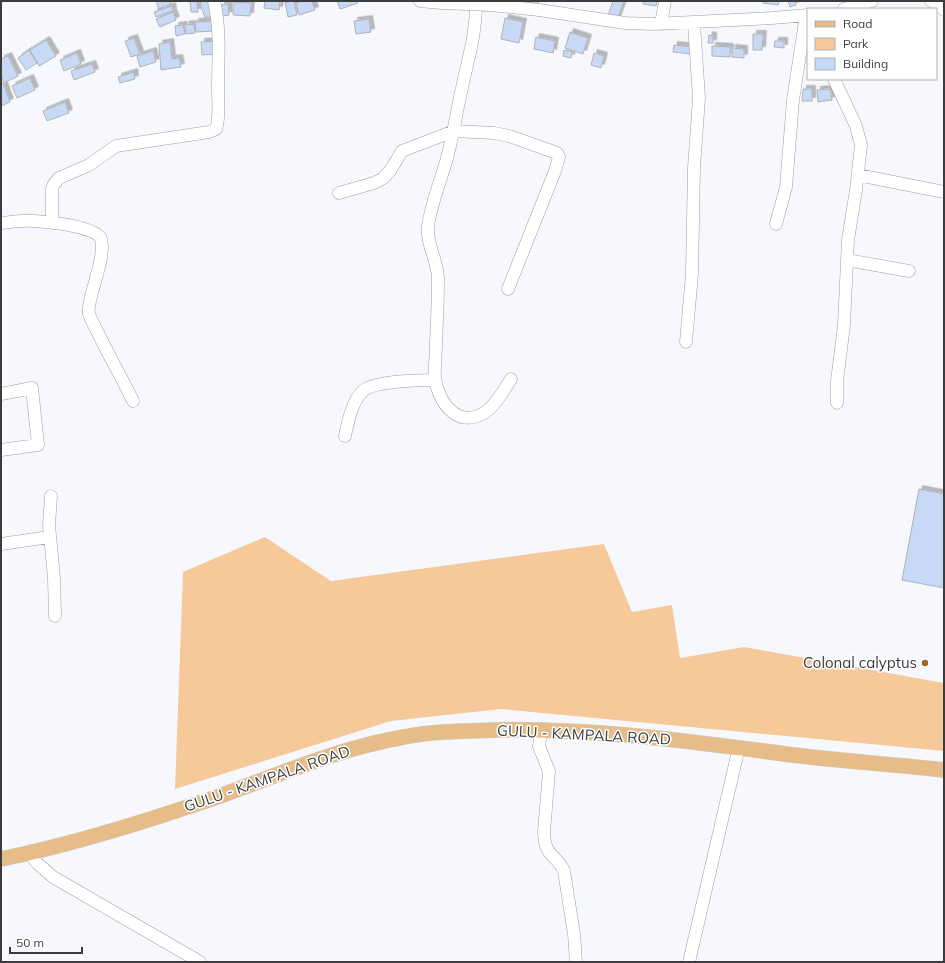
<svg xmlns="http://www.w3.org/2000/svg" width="945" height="963" font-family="Mulish,sans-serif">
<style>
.green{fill:#f6c99a}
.building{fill:#c7d9f4;stroke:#b0b3b7;filter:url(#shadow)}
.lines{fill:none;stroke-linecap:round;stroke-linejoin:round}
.minor-casing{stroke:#9c9fa3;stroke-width:13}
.major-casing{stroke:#d4d4d5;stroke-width:16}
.minor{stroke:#fff;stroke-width:12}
.major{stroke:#e6bc89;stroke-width:15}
.poi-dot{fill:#a06925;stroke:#fff;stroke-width:1.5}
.labels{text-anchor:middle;stroke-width:3;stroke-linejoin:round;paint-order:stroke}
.poi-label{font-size:15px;fill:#3b3c3e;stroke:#fff;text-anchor:end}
.street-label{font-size:15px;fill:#3b3c3e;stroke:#fff}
</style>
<defs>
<filter id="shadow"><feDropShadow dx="3.5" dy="-3.5" stdDeviation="0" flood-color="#0004"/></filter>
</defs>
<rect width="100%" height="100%" fill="#f6f8fd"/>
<path class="green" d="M265 537 331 581 604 544 632 612 672 605 680 658 744 647 944 683V751L501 709 391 721 175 789 183 572Z"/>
<path class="building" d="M156 1H170L171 4 159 9Z
M190 1H197L198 12H191Z
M202 1H211L216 14 205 18 200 3Z
M265 1H280L279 10 264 8Z
M291 1H294L297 15 288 17 285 3Z
M303 1H312L315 10 299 15 296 3Z
M337 1H358V3L340 9Z
M521 1H539L538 4Z
M613 1H624L617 20 608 16Z
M643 1H657L656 6 643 4Z
M763 1H779L778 5 763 3Z
M788 1H795L796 5 790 7Z
M233 2 251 3 250 16 233 15Z
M228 4 229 15 222 16 221 5Z
M172 6 173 11 156 17 154 12Z
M173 12 176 20 160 27 156 19Z
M505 18 523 22 519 43 501 39Z
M369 19 371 32 356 34 354 21Z
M216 21V31L196 32 195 22Z
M194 24 195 33 186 34 185 25Z
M183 25 185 34 176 36 175 26Z
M570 32 588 38 583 54 565 48Z
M753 34H763L762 50H753Z
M709 35 713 36V43H708Z
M536 37 555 41 553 53 534 49Z
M134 38 140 54 131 57 125 41Z
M46 40 56 56 39 66 30 50Z
M216 41V54L202 55 201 42Z
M775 41H784V48L774 47Z
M170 42 172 59 179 58 181 67 161 70 159 44Z
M674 45 692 47 691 54 673 52Z
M712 46 730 47V57L712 56Z
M732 48 744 49V58L732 57Z
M29 50 37 63 26 70 18 58Z
M564 50 572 52 571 58 563 56Z
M153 51 156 62 140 67 137 56Z
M77 53 81 64 64 71 60 60Z
M594 53 604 56 601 68 591 65Z
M8 56 18 76 4 83 1 76V59Z
M92 64 95 72 74 80 71 71Z
M134 72 135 79 120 83 118 77Z
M30 78 35 90 17 98 12 86Z
M3 83 10 102 1 106V84Z
M803 89H812V101H802Z
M830 89 832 100 818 102 817 90Z
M65 102 69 113 47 121 43 111Z
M919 489 944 494V588L902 580Z"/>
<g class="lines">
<g class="minor-casing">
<path id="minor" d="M420 1 442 3 490 5 539 10 625 23 653 24 772 18 808 15
M931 1 939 5 944 10
M476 4C476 36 468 58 462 88 456 113 453 139 445 165 439 185 431 205 428 226 426 244 438 261 438 279 438 300 437 322 436 343 436 355 434 368 435 379 440 406 460 430 487 411 497 403 504 390 511 379
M844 9 872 1
M661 24 665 1
M834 79 856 126 861 145 856 190 848 240 844 325 837 381V403
M858 175 944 192
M339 193 374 183 382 179 390 171 402 151 454 131 494 133 509 136 557 153 559 157 555 171 508 289
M52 222V189L54 184 59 178 89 165 116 146 209 132 216 129C220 118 218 101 218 89 218 59 221 30 214 1
M1 223C12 222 24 220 35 221 48 222 96 226 101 239 104 248 99 269 96 278 94 287 87 306 89 314 91 320 95 327 98 333 109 356 122 378 133 401
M776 224 786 187 793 100 806 15
M847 260 909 271
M686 342 692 274 694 168 699 98 694 23
M1 394 32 388 38 445 1 450
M345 436C348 422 352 401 363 391 373 381 420 380 435 380
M51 496 49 525 54 578 55 616
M1 544 49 537
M546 730 541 733 539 746 540 749 549 771 544 832C545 859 556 853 564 871L574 934 576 962
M29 853 37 863 53 877 200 962
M689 962 739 747"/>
</g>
<g class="major-casing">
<path id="major" d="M1 859C75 844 148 821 220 796 280 774 340 748 404 737 434 731 465 731 496 730 593 728 689 741 785 754 838 761 891 764 944 770"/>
</g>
<use href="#minor" class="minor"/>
<use href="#major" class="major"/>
</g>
<circle class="poi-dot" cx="925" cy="663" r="4"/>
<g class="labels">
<g class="poi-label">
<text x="917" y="668">Colonal calyptus</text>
</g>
<g class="street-label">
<text transform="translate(584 735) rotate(3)" y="5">GULU - KAMPALA ROAD</text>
<text transform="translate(267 779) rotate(-19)" y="5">GULU - KAMPALA ROAD</text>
</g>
</g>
<rect width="945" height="963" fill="none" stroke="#3b3c3e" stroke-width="4"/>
<rect x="807" y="8" width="130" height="72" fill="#ffffff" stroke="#b1b1b2"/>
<rect x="815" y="21" width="20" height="6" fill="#e6bc89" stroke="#b1b1b2"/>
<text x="843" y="28" font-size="12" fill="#3b3c3e">Road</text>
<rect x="815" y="38" width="20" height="12" fill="#f6c99a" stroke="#b1b1b2"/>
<text x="843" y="48" font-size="12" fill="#3b3c3e">Park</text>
<rect x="815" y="58" width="20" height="12" fill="#c7d9f4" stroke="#b1b1b2"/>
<text x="843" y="68" font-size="12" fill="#3b3c3e">Building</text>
<path d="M10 947v6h72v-6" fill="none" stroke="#3b3c3e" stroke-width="2"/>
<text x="16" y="947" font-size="12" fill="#3b3c3e" stroke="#ffffff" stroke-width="3" paint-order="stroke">50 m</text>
</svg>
